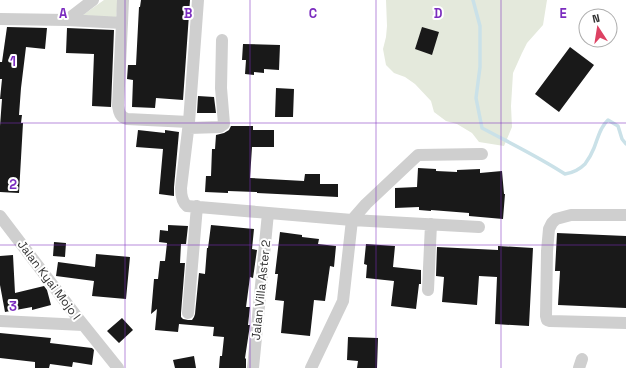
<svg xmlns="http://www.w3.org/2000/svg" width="626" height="368" font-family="'Space Grotesk',sans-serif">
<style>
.green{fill:#e4e9dc}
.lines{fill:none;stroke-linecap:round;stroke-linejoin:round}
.stream{stroke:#cae1e8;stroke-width:3.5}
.building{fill:#191919}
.minor{stroke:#cfcfcf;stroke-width:12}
.grid{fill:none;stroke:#7b2cbf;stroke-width:1;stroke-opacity:0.55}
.labels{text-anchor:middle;stroke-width:4;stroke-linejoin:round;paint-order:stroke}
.street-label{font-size:12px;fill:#323232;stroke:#fff}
.grid-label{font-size:13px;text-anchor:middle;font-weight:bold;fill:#7b2cbf;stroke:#fff;stroke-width:4;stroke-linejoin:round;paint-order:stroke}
</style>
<rect width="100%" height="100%" fill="#fff"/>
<path class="green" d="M104 0H118L116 19 83 15Z
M386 0H547L543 25 527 43 522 53 513 73 511 106 512 127 504 146 479 142 472 133 457 124 446 121 434 112 431 101 415 84 405 77 394 73 386 65 383 49 386 37 387 26Z"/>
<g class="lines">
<path class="stream" d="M473 0 480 26V67L476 98 482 128C510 143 539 157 565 174 572 173 580 169 585 164 588 160 592 153 594 148 598 138 600 127 608 120L618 126 622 139 626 144"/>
</g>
<path class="building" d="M141 0H190L183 100 156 98 155 108 132 107 133 80 127 79 128 65H136L139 7H140Z
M7 27 47 28 45 49 26 47 21 88 19 115H22L21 123H23L19 193 0 192V126L2 99H0L2 79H0V62H2Z
M422 27 439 32 432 55 415 49Z
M67 28 114 30 111 107 92 106 94 54 66 53Z
M243 44 280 45 279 70 264 69V73L254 72V75L245 74 246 60H242Z
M570 47 594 65 559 112 535 94Z
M276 88 294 89 293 117H275Z
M198 96 214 97 216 113H197Z
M231 126H253V130H274V147H252L250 178 304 181 305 174H320V184H338V197L257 193V192L228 191V193L205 192 206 176H211L212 149H215L216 135 224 133 229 130Z
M138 130 165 133V130L179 132 174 187V196L159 194 163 149 136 147Z
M418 168 436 169V171L457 172V170L480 169V173L502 171 504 194H505L503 219 469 216V213L431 210V211L419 210V207L395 208V188L417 187Z
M168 225 188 226 186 244H181L180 263H185L181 313V317L183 319 188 320H192L194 317 195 314 199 273 205 274 207 248H208L211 225 254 229 252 249 257 250 253 278 250 277 246 307H250L248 325H250L245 358 246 359V368H219L220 356H222L224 337 213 336 214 327 179 324 178 332 155 330 157 309 151 314 154 279H158L160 261H165L167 243 159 242 160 230 168 231Z
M280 232 302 235V237L319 239 318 244 336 246 334 267 330 266 325 301 314 300 310 336 281 333 284 301 275 300 278 274H275Z
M557 233 626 236V308L558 305 560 271H555Z
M54 242 66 243 65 257 53 256Z
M366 244 395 246 393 267 421 270V284H419L416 309 391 306 394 281 366 278 367 265 364 264Z
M498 246 533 248 529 326 495 324 497 277 479 276 477 305 442 302 444 277 436 276 437 247 498 250Z
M96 254 130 257 126 299 92 296 94 281 56 276 58 262 95 267Z
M13 255 15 293 44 286 47 290 51 305 32 310V307L5 312 0 285V256Z
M122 318 133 330 119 343 107 331Z
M0 333 51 338 50 343 92 348 94 350 92 365 73 362 72 367 50 364 49 368H35V362L0 358Z
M348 337 378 338 377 368H357L358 361 347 360Z
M194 356 196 368H175L173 360Z"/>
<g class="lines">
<path class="minor" d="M93 0 67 20 122 23 118 106C119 112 120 117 127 119L189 122
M198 0 189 122 181 188C181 194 182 202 187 206L352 220 343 301 311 368
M0 19 67 20
M122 23 123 0
M189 128 220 127 224 124 221 88 222 40
M626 215H571L556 219 552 223 549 229 547 251 546 316 547 320 550 321 626 323
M0 216 77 317 118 368
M352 220 366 204 418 155 482 154
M352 220 479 227
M428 290 431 224
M188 313 197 206
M0 321 83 325
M253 368 268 213
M579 368 582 359"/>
</g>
<path class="grid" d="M125 0V368M250 0V368M376 0V368M501 0V368M0 123H626M0 245H626"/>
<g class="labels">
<g class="street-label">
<text transform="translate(49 280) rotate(53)" y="4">Jalan Kyai Mojo I</text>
<text transform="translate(261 290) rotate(-84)" y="4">Jalan Villa Aster 2</text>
</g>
</g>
<g class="grid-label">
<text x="63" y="18">A</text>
<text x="188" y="18">B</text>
<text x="313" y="18">C</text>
<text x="438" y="18">D</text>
<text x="563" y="18">E</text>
<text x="13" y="66">1</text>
<text x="13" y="189">2</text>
<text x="13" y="311">3</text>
</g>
<g transform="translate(598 28) rotate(348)"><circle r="19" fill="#ffffff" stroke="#adadad"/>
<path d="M0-3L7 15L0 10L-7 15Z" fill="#dd4163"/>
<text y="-6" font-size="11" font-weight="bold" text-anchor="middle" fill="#323232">N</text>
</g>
</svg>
